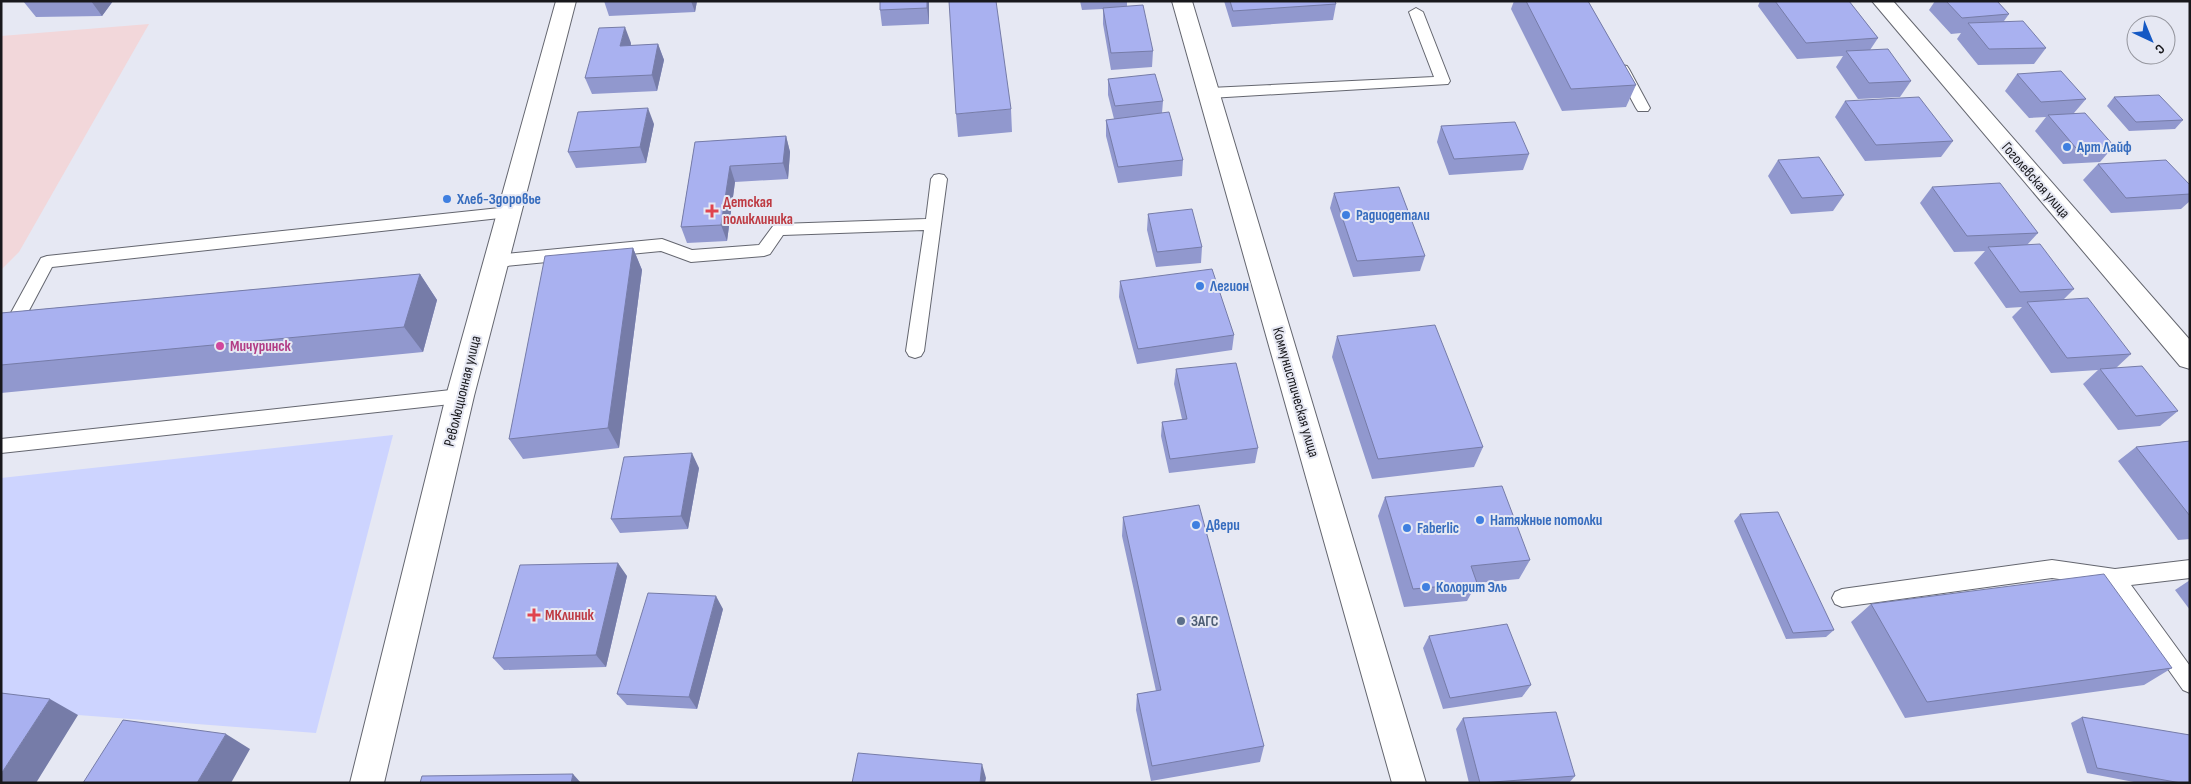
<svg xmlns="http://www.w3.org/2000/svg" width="2191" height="784" font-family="'Sofia Sans Condensed',sans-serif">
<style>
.commercial{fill:#f2d7da}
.green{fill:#cdd4ff}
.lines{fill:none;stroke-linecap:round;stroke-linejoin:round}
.service-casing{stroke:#64666f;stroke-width:2}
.minor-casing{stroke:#64666f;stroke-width:2}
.tertiary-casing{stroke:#64666f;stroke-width:2}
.service{fill:#fff;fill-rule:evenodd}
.minor{fill:#fff;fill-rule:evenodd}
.tertiary{fill:#fff;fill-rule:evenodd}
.wall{fill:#9198ce}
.shaded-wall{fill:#767ca8}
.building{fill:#a9b1f0;stroke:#767ca8}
.shop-dot{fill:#3f7fe0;stroke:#e6e8f3;stroke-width:2}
.health-dot{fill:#e0444e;stroke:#e6e8f3;stroke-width:2}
.hotel-dot{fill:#d1479c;stroke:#e6e8f3;stroke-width:2}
.service-dot{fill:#5c6f8a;stroke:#e6e8f3;stroke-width:2}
.labels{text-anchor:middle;stroke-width:4;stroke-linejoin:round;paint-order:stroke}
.shop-label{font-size:15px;font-weight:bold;fill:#366cbe;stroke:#e6e8f3;text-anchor:start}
.street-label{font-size:15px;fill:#18181c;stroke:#e6e8f3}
.health-label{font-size:15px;font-weight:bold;fill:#be3a42;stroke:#e6e8f3;text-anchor:start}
.hotel-label{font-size:15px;font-weight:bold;fill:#b23c85;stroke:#e6e8f3;text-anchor:start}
.service-label{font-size:15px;font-weight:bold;fill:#4e5e75;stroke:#e6e8f3;text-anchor:start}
</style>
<rect width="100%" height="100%" fill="#e6e8f3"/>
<path class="commercial" d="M149 24 19 252 1 270V36Z"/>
<path class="green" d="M393 435 316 733 78 715 1 706V478Z"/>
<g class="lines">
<g class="service-casing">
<path id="service" d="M1416 8 1423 12 1450 81 1448 84 1210 98 1205 96 1203 93 1205 90 1210 88 1434 77 1409 12Z
M1622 65 1627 66 1629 69 1650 108 1648 111H1638L1636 108 1615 69 1617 66Z
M939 174 944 175 947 179 924 351 921 356 915 358 909 356 906 351 924 230 783 235 770 254 764 256 691 262 661 251 496 267 490 265 488 261 490 257 496 255 662 239 692 250 759 245 773 226 779 224 926 219 931 179 934 175Z
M509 207 514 208 517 212 514 216 509 217 52 267 7 352 1 354V331L41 258 47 256Z
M460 389 466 391 469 396 466 401 460 403 1 453V439Z
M2052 560 2115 569 2190 560V578L2131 585 2190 666V693L2183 690 2109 586 2052 578 1842 607 1835 604 1832 598 1835 592 1842 589Z"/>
</g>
<g class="minor-casing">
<path id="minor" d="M556 1H576L474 396 384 783H350L446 396Z"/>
</g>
<g class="tertiary-casing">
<path id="tertiary" d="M1172 1H1192L1426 783H1392Z
M1872 1H1893L2190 340V369L2180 366Z"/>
</g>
<use href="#service" class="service"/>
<use href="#minor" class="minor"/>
<use href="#tertiary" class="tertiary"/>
</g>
<path class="wall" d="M23 1H113L102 16 36 17Z
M604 1H697L695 12 609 16Z
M929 1V24L882 26 880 10Z
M1080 1H1127V6L1153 51 1152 67 1111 70 1103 24V9L1082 10Z
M1224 1H1335L1336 4 1333 20 1232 27Z
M1514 1H1588L1636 85 1626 107 1562 111 1511 9Z
M1760 1H1849L1878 38 1870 50 1911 81 1900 97 1858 99 1836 67 1843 56 1797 59 1758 6Z
M1935 1H1997L2009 14 2004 21 2046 48 2034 64 1978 65 1957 39 1961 33 1951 34 1929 10Z
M631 43V46L658 44 664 60 657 91 592 94 585 78Z
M2017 74 2086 99 2074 113 2114 146 2100 162 2063 164 2035 131 2046 117 2029 118 2005 91Z
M1108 79 1163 101 1162 113 1183 160 1182 176 1118 183 1106 136V120L1114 119 1108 95Z
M2114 97 2183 120 2175 129 2129 131 2107 106Z
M1845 101 1953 141 1941 157 1865 161 1835 117Z
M1011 109 1012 132 958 137 956 114Z
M654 124 646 163 576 168 568 152Z
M1441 126 1529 154 1523 170 1449 175 1437 142Z
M786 136 790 152 788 179 735 182 727 241 687 243 681 227 695 142Z
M1778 160 1844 195 1833 211 1791 214 1768 176Z
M2098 164 2190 185V201L2181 209 2111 213 2083 180Z
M1932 187 2038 233 2027 245 2074 289 2064 299 2131 354 2116 368 2178 411 2160 426 2118 430 2083 384 2098 370 2051 373 2012 317 2022 307 2006 308 1974 263 1985 251 1954 252 1920 203Z
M1334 193 1425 256 1420 271 1353 277 1330 208Z
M1148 214 1202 247 1201 263 1156 267 1147 230Z
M633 248 642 270 619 448 523 459 509 439Z
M420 274 437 300 423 352 1 393V313Z
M1120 281 1234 335 1232 350 1137 364 1119 297Z
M1337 336 1483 447 1474 467 1372 479 1332 357Z
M1176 369 1258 448 1255 463 1169 473 1161 436 1162 422 1182 419 1174 384Z
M2190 441V539L2178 540 2118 461 2136 447Z
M699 468 688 529 620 533 611 519Z
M1385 497 1530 560 1519 579 1477 583 1467 601 1404 607 1378 516Z
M1740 514 1834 630 1826 637 1786 639 1734 521Z
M1123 517 1264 746 1260 762 1151 781 1136 710 1137 694 1156 691 1122 536Z
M627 576 606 667 504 670 493 658Z
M2190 580V610L2175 590Z
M1871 604 2172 668 2144 685 1905 718 1851 622Z
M723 609 697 709 627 705 617 694Z
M1429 636 1531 685 1522 697 1443 709 1423 648Z
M2082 717 2190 783H2139L2087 773 2071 723Z
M1463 718 1575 776 1569 783H1469L1456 729Z"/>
<path class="shaded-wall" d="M91 1H113L102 16Z
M691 1H697L695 12Z
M927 1H929V24L927 8Z
M625 27 631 43 627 62 620 46Z
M658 44 664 60 657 91 652 75Z
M648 108 654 124 646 163 640 147Z
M786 136 790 152 788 179 783 163Z
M730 166 735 182 727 241 721 225Z
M633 248 642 270 619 448 608 428Z
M420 274 437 300 423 352 404 327Z
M692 453 699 468 688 529 681 516Z
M618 563 627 576 606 667 596 655Z
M716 596 723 609 697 709 689 697Z
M50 699 78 715 36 783H1V774Z
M226 734 250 749 231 783H197Z
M982 764 986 778 985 783H980Z
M573 774 581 783H571Z"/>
<path class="building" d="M880 1H927V8L880 10Z
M949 1H996L1011 109 956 114Z
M1230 1H1335L1336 4 1233 11Z
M1526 1H1588L1636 85 1571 89Z
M1775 1H1849L1878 38 1806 43Z
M1946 1H1997L2009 14 1962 18Z
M1143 5 1153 51 1111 53 1103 8Z
M2023 21 2046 48 1989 49 1968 23Z
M625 27 620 46 658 44 652 75 585 78 599 28Z
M1888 49 1911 81 1869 83 1846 51Z
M2061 71 2086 99 2041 102 2017 74Z
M1155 74 1163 101 1115 106 1108 79Z
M2159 95 2183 120 2136 122 2114 97Z
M1919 97 1953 141 1876 145 1845 101Z
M648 108 640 147 568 152 578 112Z
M1169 112 1183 160 1118 167 1106 120Z
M2085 113 2114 146 2076 148 2048 115Z
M1515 122 1529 154 1454 159 1441 126Z
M786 136 783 163 730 166 721 225 681 227 695 142Z
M1819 157 1844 195 1802 198 1778 160Z
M2166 160 2190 185V194L2126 198 2098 164Z
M2000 183 2038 233 1967 236 1932 187Z
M1399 187 1425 256 1357 261 1334 193Z
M1192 209 1202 247 1157 252 1148 214Z
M2040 244 2074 289 2020 292 1988 247Z
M633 248 608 428 509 439 545 256Z
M1212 269 1234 335 1138 349 1120 281Z
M420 274 404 327 1 365V313Z
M2088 298 2131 354 2067 358 2027 302Z
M1435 325 1483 447 1378 459 1337 336Z
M1236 363 1258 448 1170 459 1162 422 1187 419 1176 369Z
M2142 366 2178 411 2136 416 2100 369Z
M2190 441V516L2136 447Z
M692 453 681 516 611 519 624 457Z
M1502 486 1530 560 1471 566 1477 583 1413 589 1385 497Z
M1199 505 1264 746 1152 766 1137 694 1161 690 1123 517Z
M1778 512 1834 630 1793 633 1740 514Z
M618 563 596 655 493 658 520 565Z
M2104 574 2172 668 1927 702 1871 604Z
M648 593 716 596 689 697 617 694Z
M1507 624 1531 685 1450 698 1429 636Z
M1 693 50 699 1 774Z
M1556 712 1575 776 1480 783 1463 718Z
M2082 717 2190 735V783H2181L2097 768Z
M123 720 226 734 197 783H83Z
M858 753 982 764 980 783H852Z
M573 774 571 783H420L422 776Z"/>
<g class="shop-dot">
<circle cx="2067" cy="147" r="5"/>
<circle cx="447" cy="199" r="5"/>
<circle cx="1346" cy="215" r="5"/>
<circle cx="1200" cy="286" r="5"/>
<circle cx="1480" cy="520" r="5"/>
<circle cx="1196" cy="525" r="5"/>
<circle cx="1407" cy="528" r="5"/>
<circle cx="1426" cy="587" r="5"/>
</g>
<g class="health-dot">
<path d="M709.5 203.5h5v5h5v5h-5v5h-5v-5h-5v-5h5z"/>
<path d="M531.5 607.5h5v5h5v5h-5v5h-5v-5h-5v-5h5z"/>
</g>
<circle class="hotel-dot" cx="220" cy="346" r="5"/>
<circle class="service-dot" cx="1181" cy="621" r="5"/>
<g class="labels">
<g class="shop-label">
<text x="2077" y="152">Арт Лайф</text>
<text x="457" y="204">Хлеб-Здоровье</text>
<text x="1356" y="220">Радиодетали</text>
<text x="1210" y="291">Легион</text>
<text x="1490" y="525">Натяжные потолки</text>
<text x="1206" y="530">Двери</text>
<text x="1417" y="533">Faberlic</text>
<text x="1436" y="592">Колорит Эль</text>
</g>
<g class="street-label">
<text transform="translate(2036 180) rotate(49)" y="5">Гоголевская улица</text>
<text transform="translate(462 391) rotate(-76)" y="5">Революционная улица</text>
<text transform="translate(1296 392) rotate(74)" y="5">Коммунистическая улица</text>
</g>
<g class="health-label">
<text x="723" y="207">Детская<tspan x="723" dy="17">поликлиника</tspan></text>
<text x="545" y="620">МКлиник</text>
</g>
<g class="hotel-label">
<text x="230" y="351">Мичуринск</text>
</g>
<g class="service-label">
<text x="1191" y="626">ЗАГС</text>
</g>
</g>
<rect width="2191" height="784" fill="none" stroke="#18181c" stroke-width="5"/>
<g transform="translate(2151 40) rotate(136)"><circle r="24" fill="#e6e8f3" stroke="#94959d"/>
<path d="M0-4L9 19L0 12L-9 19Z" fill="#1559c4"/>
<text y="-8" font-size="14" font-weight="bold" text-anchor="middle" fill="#18181c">С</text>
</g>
</svg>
